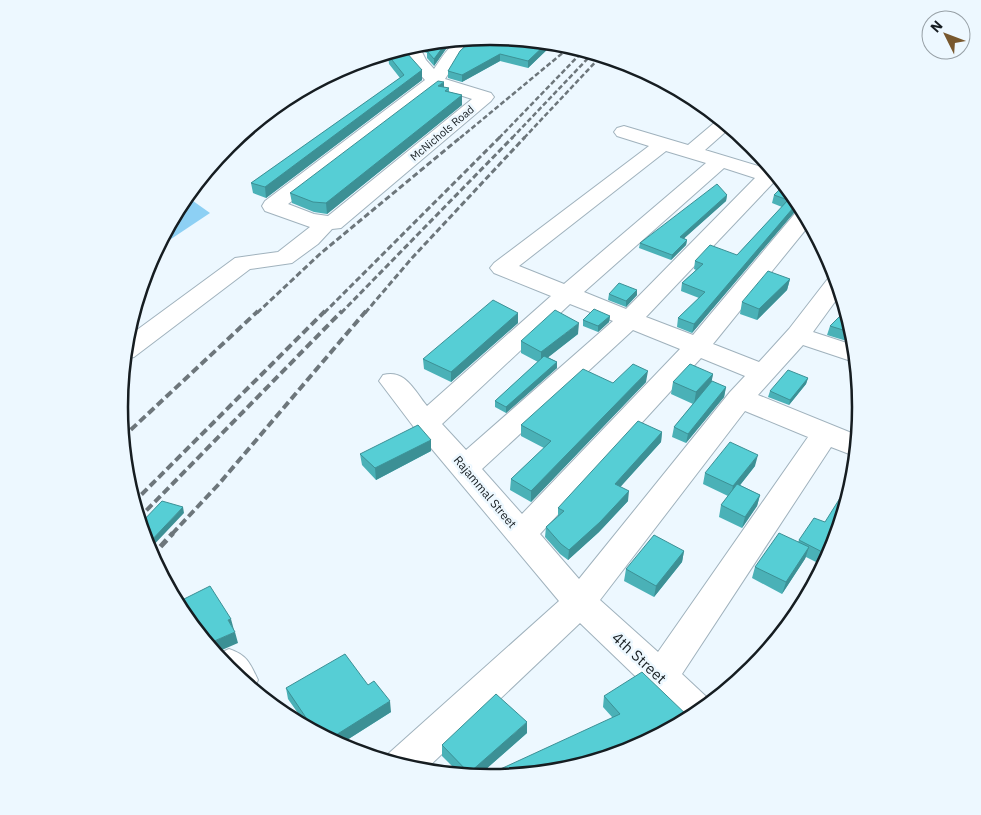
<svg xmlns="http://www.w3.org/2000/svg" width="981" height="815" font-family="'IBM Plex Sans',sans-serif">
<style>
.green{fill:#8dd0f4}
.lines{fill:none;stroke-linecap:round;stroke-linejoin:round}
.minor-casing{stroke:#a0b2bd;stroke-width:2}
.minor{fill:#fff;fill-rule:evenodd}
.rail-far3{stroke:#6d767b;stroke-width:2.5;stroke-dasharray:5 2.5;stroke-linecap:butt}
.rail-far2{stroke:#6d767b;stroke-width:3;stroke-dasharray:6 3;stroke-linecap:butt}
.rail-far1{stroke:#6d767b;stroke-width:4;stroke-dasharray:8 4;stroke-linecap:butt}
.rail{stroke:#6d767b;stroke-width:5;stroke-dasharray:9 5;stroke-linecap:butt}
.wall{fill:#4ab1b7}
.shaded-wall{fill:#3c9095}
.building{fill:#56ced5;stroke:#3c9095}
.labels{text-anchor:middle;stroke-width:5;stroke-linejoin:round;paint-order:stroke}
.far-street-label{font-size:11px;fill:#161d21;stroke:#edf8ff}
.street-label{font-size:12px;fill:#161d21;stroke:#edf8ff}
.near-street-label{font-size:15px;fill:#161d21;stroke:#edf8ff}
.rim{fill:none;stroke:#161d21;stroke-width:2.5}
</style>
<rect width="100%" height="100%" fill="#edf8ff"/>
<path class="green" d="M186 196 210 213 156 249 182 201Z"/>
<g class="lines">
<g class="minor-casing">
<path id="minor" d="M478 38 459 57 445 79 491 93 494 97 491 101 341 228 332 229 318 244 292 263 250 269 134 357 124 359 126 338 235 258 278 252 310 227 265 211 262 206 265 201 425 80 409 62 403 48 418 44 426 60 434 69C447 50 453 37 478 38ZM438 88 472 99 328 216 314 214 288 204Z
M720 118 731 127 705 150 765 168 769 165 785 184 773 183 646 317 693 335 798 210 803 209 811 223 713 344 759 362 789 329 830 276 836 274 842 292 813 332 856 346 857 363 803 345 758 395 859 436 857 457 831 447 682 674 713 703 697 716 684 723 580 623 423 772 385 762 388 754 559 601 416 430 379 381 383 375C405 369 414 390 427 406L551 296 494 273 490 268 494 263 649 146 617 136 614 132 617 128 624 126 688 145ZM666 151 706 163 564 284 519 266ZM724 168 755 178 626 309 584 292ZM570 304 613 321 466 450 442 424ZM633 330 680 349 522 514 482 469ZM701 358 745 376 730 392 579 579 540 534ZM745 411 808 437 658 652 600 600Z
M229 649C247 655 250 663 258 680L253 690 228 670 216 655Z"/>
</g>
<use href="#minor" class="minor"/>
<path class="rail-far3" d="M460 138 571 46
M499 138 584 50
M512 138 593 53
M524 138 602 55"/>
<path class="rail-far2" d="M257 313 321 253 461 137
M324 313 500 137
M341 313 513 137
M365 313 412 258 525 137"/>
<path class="rail-far1" d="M122 438 258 311
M133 503 325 311
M138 519 342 311
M172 534 218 485 366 311"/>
<path class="rail" d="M151 557 173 533"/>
</g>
<path class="wall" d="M474 38 554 43 528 68 500 61 462 82 448 78V71Z
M460 39 455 41 446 49 434 66 427 58V53L424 52 419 43Z
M388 55 422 70V80L266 198 253 193 251 183 400 78 389 64Z
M444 87 449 88V92L462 95V105L327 214 314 212 292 203 290 193Z
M785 184 799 201 803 208H798L692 333 677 327 678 318 699 298 681 291 682 283 696 270 694 269 695 261 737 255 782 207 772 203 774 195Z
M727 195 726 201 684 238 687 240 686 245 671 260 639 248 640 243Z
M790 279 787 290 757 320 740 314 742 302Z
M637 290V295L626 307 608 300 609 294Z
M847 309 855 337 850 342 827 335 830 326Z
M518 313V323L451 382 424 369 423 359Z
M610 316 609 322 598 332 583 326V320Z
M578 334 548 357 557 362V368L506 413 495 407V401L538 362 521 353V341Z
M713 374 711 382 726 387 724 397 686 443 672 437 674 427 693 404 671 394 673 382Z
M808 378 806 384 789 405 768 397 770 391Z
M646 382 531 502 510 490 511 479 544 448 521 436V425L613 383Z
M662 432 661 442 620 487 628 501 599 532 568 560 560 554 545 537 546 527 558 517V508Z
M431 440V451L376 480 362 465 360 454Z
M755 466 740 485 760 495 757 506 742 528 719 517 721 505 728 496 703 484 705 473Z
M799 540 833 550 824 566 806 557 782 594 752 578 755 567 798 542Z
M684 551 682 562 654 597 624 581 626 569Z
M368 685 391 712 339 745 309 729 288 699 286 688Z
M604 696 691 719 612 717 603 707Z
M527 733 477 777 462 776 442 756V745Z"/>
<path class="shaded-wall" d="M460 39 455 41 446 49 434 66V59L445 42 448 40Z
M548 42 554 43 528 68V61Z
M500 54V61L462 82V75Z
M422 70V80L266 198 265 187Z
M444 82V92L438 86Z
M462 95V105L327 214 326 203Z
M727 195 726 201 679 243 680 237Z
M799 201 798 208 692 333 694 324Z
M687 240 686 245 671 260 672 255Z
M790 279 787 290 757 320 759 309Z
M637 290V295L626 307V301Z
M518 313V323L451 382V372Z
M610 316 609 322 598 332V326Z
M579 323 578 334 541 363V352Z
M854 332 855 337 850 342 853 333Z
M557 362V368L506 413V407Z
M648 371 646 382 531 502V491Z
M713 374 711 385 694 404 696 392Z
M808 378 806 384 789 405 790 400Z
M726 387 724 397 686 443 688 434Z
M662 432 661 442 614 494 615 484Z
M431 440V451L376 480 375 468Z
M758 455 755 466 730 498 733 486Z
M629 491 628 501 599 532 568 560 569 550Z
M760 495 757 506 742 528 745 517Z
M183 507 184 513 148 551 146 546Z
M809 547 805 559 782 594 786 582Z
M684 551 682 562 654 597 656 586Z
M231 619 234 630 228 620Z
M235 632 238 643 215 653V654L208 646 212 642Z
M390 701 391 712 339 745 328 740Z
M527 722V733L477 777H470L469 773Z"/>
<path class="building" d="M491 36 548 42 528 61 500 54 462 75 448 71 460 51 474 38Z
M448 40 434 59 427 51 438 49 424 45 423 43Z
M406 52 422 70 265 187 251 183 404 75 388 55Z
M438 81 444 82 438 86 449 88 445 91 462 95 326 203 313 202 290 193Z
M717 184 727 195 680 237 687 240 672 255 640 243Z
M785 184 799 201 694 324 678 318 705 292 682 283 703 264 695 261 710 245 737 255 788 200 774 195Z
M768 271 790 279 759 309 742 302Z
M619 283 637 290 626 301 609 294Z
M493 300 518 313 451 372 423 359Z
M594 309 610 316 598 326 583 320Z
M847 309 854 332 853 333 830 326Z
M555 310 579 323 541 352 521 341Z
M544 356 557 362 506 407 495 401Z
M633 364 648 371 531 491 511 479 551 441 521 425 583 369 613 383Z
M690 364 713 374 696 392 673 382Z
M788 370 808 378 790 400 770 391Z
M712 381 726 387 688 434 674 427Z
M638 421 662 432 615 484 629 491 600 522 569 550 561 544 546 527 564 511 558 508Z
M418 425 431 440 375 468 360 454Z
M730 442 758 455 733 486 705 473Z
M855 474V480L833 550 830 556 799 540 814 518 825 522Z
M737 484 760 495 745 517 721 505Z
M162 501 183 507 146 546 140 524Z
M779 533 809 547 786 582 755 567Z
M654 535 684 551 656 586 626 569Z
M210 586 231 619 228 620 235 632 212 642 211 644 208 646 182 614 176 603Z
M345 654 368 685 374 681 390 701 328 740 317 734 286 688Z
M642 672 691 719 632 751 563 772 490 779 481 778 620 714 604 696Z
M496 694 527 722 469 773 442 745Z"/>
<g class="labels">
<g class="far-street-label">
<text transform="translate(442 133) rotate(-40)" y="4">McNichols Road</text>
</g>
<g class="street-label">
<text transform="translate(485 492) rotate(50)" y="4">Rajammal Street</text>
</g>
<g class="near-street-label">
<text transform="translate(639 658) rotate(43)" y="5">4th Street</text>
</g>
</g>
<path d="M0 0H981V815H0ZM128 407a362 362 0 1 1 724 0a362 362 0 1 1-724 0Z" fill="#edf8ff" fill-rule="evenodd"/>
<path class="rim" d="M128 407a362 362 0 1 1 724 0a362 362 0 1 1-724 0Z"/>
<g transform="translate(946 35) rotate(312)"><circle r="24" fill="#edf8ff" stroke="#97a0a6"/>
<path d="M0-4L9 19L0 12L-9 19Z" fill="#78582e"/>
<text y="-8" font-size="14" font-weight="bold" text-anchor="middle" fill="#161d21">N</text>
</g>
</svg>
